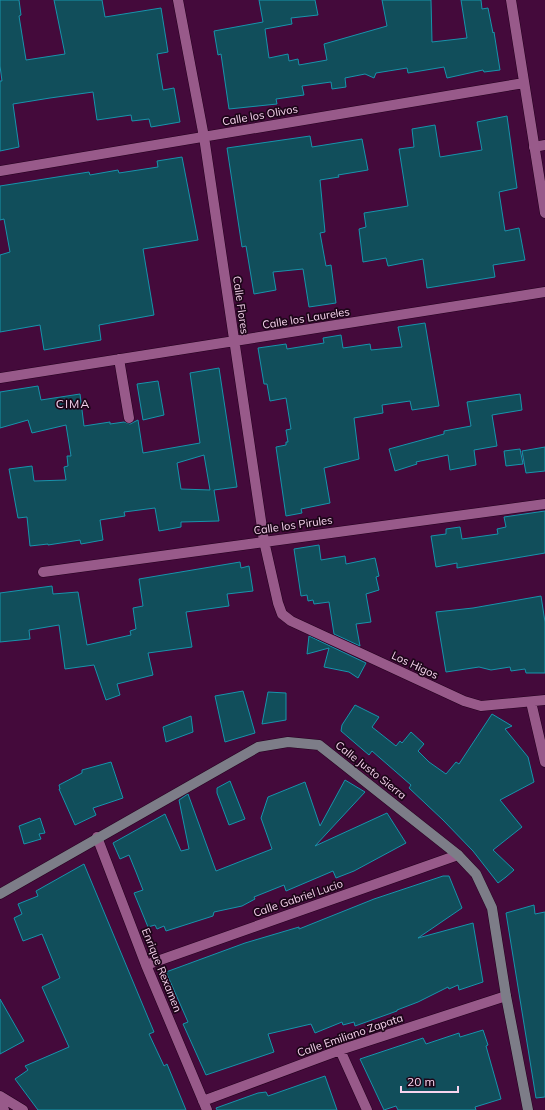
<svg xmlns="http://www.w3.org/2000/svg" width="545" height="1110" font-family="Mulish,sans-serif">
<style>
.building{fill:#114e5b;stroke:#1794ac;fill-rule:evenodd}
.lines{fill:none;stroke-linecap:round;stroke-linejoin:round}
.lane-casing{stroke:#24001e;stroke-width:11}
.street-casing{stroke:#24001e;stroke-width:11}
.secondary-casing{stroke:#24001e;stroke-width:11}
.lane{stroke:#985a8a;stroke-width:10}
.street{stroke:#985a8a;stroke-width:10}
.secondary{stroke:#7d7d88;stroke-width:10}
.labels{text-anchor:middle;stroke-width:3.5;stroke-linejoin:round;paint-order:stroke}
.street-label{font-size:11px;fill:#f7d4ee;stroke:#1d0619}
.neighbourhood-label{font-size:12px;letter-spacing:1px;fill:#f7d4ee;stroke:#1d0619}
</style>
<rect width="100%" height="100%" fill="#440a3b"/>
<path class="building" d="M0 0H19L21 15 19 16 26 60 65 54 54 0H102L105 17 161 8 168 52 157 54 163 90 174 88 180 122 151 127 149 119 132 121 131 115 97 120 93 92 50 98 13 104 19 147 0 151V81H2L0 66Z
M259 0H315L318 15 291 18 292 24 265 29 269 58 288 54 289 61 298 59 299 65 327 60 324 44 387 26 382 0H431L432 42 467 38 461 0H481L482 9 488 8 493 33 494 32 500 70 484 72 483 70 447 78 444 67 408 73 407 68 376 73 374 78 365 74 345 78 346 87 332 89 331 82 302 86 304 95 276 99 277 104 229 109 221 54 218 55 214 31 263 22Z
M507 116 517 188 499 192 505 231 519 228 525 260 493 265 495 277 427 288 423 259 388 266 386 258 363 262 359 229 366 227 364 213 408 206 399 149 414 147 412 129 435 125 440 157 482 150 477 122Z
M310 136 312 147 362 139 368 170 338 175 339 177 320 180 325 232 320 233 326 266 331 265 336 303 309 307 303 269 273 272 276 290 254 294 246 246 242 247 227 148Z
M182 157 198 240 143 249 154 315 99 325 101 340 44 350 40 325 0 332V255L10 252 4 219 0 220V186L89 172 90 175 118 170 119 173 158 167 157 161Z
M425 323 439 406 412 410 410 401 382 405 383 413 354 418 359 459 324 468 330 503 301 509 302 513 286 516 276 447 286 445V442H288L286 430 291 429 286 398 270 401 267 384H264L258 348 286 344 287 349 324 343 323 338 341 335 343 348 370 344 371 350 402 347 398 327Z
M219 368 237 487 214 490 219 521 181 522V527L159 531 155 508 124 512 125 516 100 520 103 540 81 544 80 540 48 545V544L30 546 27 517 18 518 9 469 32 466 34 481 66 480 64 467 68 466 67 456H71L66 425 32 433 28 420 0 428V392L38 386 41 400 80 394 84 426 110 422V424L124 422 130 424 138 420 143 453 200 443 190 373ZM204 455 210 490 181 489 177 463Z
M158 381 164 415 143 420 137 384Z
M520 394 522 410 492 415 497 446 474 450 476 465 450 470 448 455 416 462 417 464 395 471 389 449 444 434V431L471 426 467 402Z
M545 447V471L526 473 522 451Z
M520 449 523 464 506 466 504 451Z
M545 511V553L457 568V563L436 567 431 536 446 534V529L460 527 462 539 498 534 497 529 506 527 504 517Z
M319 545 321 560 345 556 346 564 375 558 379 576 376 577 379 590 366 594 371 622 356 624 360 646 334 634 329 602 314 604 313 600 308 601 307 595 301 596 294 549Z
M240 562 241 568 249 566 253 591 227 594 229 606 186 612 192 647 148 653 153 675 117 684 120 695 106 700 94 665 65 669 59 625 29 630 30 639 0 642V593L52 586 53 594 78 592 87 645 131 635 130 631 136 629 133 608 143 606 139 579Z
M541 596 545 622V673H526L525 669 511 671 510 667 491 670 479 667 446 672 436 612 473 608Z
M309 636 366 663 358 678 349 672 324 667 329 648 307 654Z
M243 691 255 733 225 742 215 696Z
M268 692 286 693V720L262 724Z
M355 705 379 717 372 727 396 746 400 741 402 743 411 732 424 744 418 751 429 762 446 774 456 762 459 764 492 714 512 726 505 729 528 757 534 782 500 800 522 827 493 850 514 870 506 877 498 883 473 851 443 820 409 788 411 785 372 751 369 755 341 731 342 725Z
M191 716 193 732 166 742 163 727Z
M111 762 123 798 93 808 96 815 75 825 59 789H60L59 785 82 773V770Z
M345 780 365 792 315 846 387 813 406 843 354 871 336 878 333 871 286 891 284 885 254 897 255 899 242 906 214 912 213 916 166 931 164 926 157 929 155 925 148 927 134 893 143 890 136 872 129 855 120 859 113 843 165 814 181 851 189 849 179 800 188 794 216 871 272 849 261 818 268 797 305 782 320 826Z
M230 781 245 819 229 825 217 793V788Z
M40 818 45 833 39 834 41 839 24 844 19 826Z
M84 864 154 1032 149 1034 164 1066 167 1064 186 1110H38L15 1079 28 1070 25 1066 69 1047 42 987 60 978 42 934 23 941 14 918 22 914 18 904 38 896 36 891Z
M443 876H449L462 908 418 938 473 923 483 982 459 990 458 985 449 989 448 987 418 1002 397 1010V1011L355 1026 354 1022 343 1025 342 1022 315 1033 311 1024 268 1034 274 1052 206 1075 183 1024 188 1022 166 972 245 943 299 927V929L374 899Z
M534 905 535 914 545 912V1097L536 1098 506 913Z
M0 999 24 1041 0 1054Z
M483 1030 488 1045 486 1046 501 1099 475 1107 476 1110H398L396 1106 384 1110 360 1059 423 1038 426 1044 459 1033 460 1037Z
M325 1076 337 1110H217L216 1108 258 1093 266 1092 268 1096Z"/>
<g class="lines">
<g class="lane-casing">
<path id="lane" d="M534 147 545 145"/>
</g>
<g class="street-casing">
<path id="street" d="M178 0 204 137 264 541 278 603 282 614 291 621 464 701 481 706 545 700
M511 0 545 213
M0 171 524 83
M119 359 129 418
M0 378 545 292
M43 572 545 504
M531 702 545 762
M97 837 146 965 207 1110
M146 965 458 855
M340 1050 367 1110
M0 1096 23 1110
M203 1101 340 1050 506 996
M0 1103 4 1110"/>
</g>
<g class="secondary-casing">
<path id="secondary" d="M0 894 258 747 288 742 319 745 458 855 476 874 492 908 506 996 528 1110"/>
</g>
<use href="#lane" class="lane"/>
<use href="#street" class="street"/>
<use href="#secondary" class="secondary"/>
</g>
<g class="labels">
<g class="street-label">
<text transform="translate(260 115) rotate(-10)" y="4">Calle los Olivos</text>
<text transform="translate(241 305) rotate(82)" y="4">Calle Flores</text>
<text transform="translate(306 318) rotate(-9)" y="4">Calle los Laureles</text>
<text transform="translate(293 525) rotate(-8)" y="4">Calle los Pirules</text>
<text transform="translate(415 665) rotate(25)" y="4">Los Higos</text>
<text transform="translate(371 770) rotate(38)" y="4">Calle Justo Sierra</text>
<text transform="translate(298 898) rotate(-19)" y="4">Calle Gabriel Lucio</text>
<text transform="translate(162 970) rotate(68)" y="4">Enrique Rexamen</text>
<text transform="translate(350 1035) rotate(-19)" y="4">Calle Emiliano Zapata</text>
</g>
<g class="neighbourhood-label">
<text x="73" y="408">CIMA</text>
</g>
</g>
<path d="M401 1086v6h57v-6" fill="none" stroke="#f7d4ee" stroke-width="2"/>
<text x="407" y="1086" font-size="12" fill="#f7d4ee" stroke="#1d0619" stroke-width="3" paint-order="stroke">20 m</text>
</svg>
